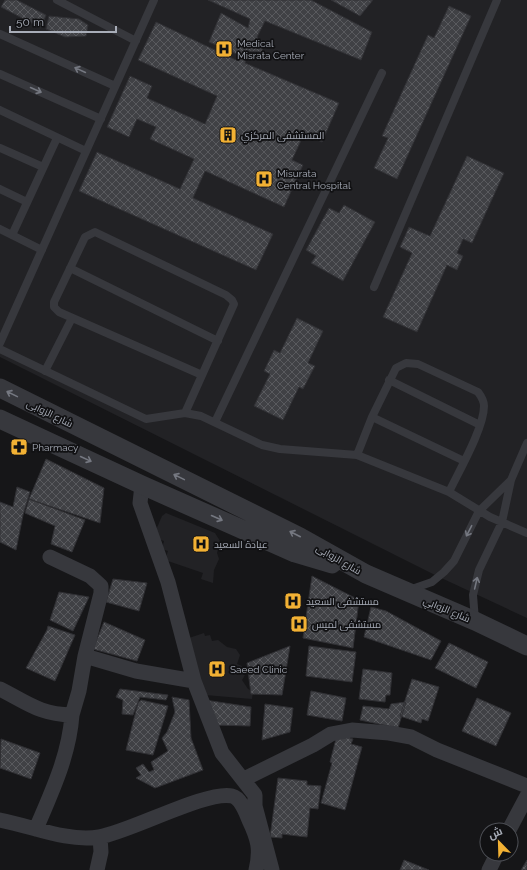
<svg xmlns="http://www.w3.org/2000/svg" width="527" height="870" font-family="Raleway,Cairo,sans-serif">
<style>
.built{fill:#222225}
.building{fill:url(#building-cross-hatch);stroke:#303034}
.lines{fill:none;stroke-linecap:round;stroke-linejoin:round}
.service{stroke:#37383d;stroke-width:8}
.minor{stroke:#37383d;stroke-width:15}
.tertiary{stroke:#37383d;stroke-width:19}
.oneway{stroke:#757881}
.labels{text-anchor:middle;stroke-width:3.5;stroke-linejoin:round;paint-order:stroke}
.poi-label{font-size:10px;fill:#a8adb8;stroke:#111113;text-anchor:start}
.street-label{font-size:10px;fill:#a8adb8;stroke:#111113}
</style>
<defs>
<pattern id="building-cross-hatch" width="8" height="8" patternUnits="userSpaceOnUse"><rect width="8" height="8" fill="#404145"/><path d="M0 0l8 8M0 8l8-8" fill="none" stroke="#595a5e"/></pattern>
</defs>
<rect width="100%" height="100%" fill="#161618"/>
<path class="built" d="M0 0H527V618L437 576 0 357Z
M166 513 215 533 220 541 217 553 219 559 214 570 213 583 201 579 203 573 165 560 168 551 162 549 164 541 156 538V530L162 516Z
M204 633 205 636 210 635 212 641 218 640 227 647 236 649 240 655 237 664 242 666 239 672 245 675 242 680 248 689 253 691 252 699 205 695 189 638Z"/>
<path class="building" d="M5 0H17L46 15 41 28 1 7Z
M208 0H311L372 32 361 60 265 21 257 37 264 43 262 52 248 51 245 63 339 103 322 142 304 134 292 160 303 165 284 207 205 171 193 198 273 234 256 270 79 191 97 152 180 189 194 159 150 139 156 127 137 119 129 137 107 127 130 76 152 86 147 98 205 124 217 96 138 60 156 22 238 61 239 55 209 42 221 13 248 28 250 19Z
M331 0H373L360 16Z
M449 6 471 16 397 179 374 168 388 138 382 136 428 35 434 38Z
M49 16 79 19 88 25 86 36 65 37 46 29Z
M467 156 504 173 472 243 463 239 457 253 463 256 457 270 447 265 417 332 383 317 412 253 400 247 409 227 430 236Z
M344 205 375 222 343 281 311 263 316 256 306 250 329 208 339 213Z
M297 318 323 331 308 363 315 366 303 389 299 387 283 420 254 406 270 374 264 371 274 350 280 353Z
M46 459 104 488 100 523 29 499Z
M17 487 30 492 23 515 16 550 0 542V502L13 507Z
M29 499 85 520 72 552 51 544 55 526 25 513Z
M312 576 359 600 353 648 303 638Z
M113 579 147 583 139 611 106 602Z
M59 592 89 597 73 631 50 620Z
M371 607 386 611 441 641 431 660 364 637Z
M104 622 145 640 137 661 93 649Z
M48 626 75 635 55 681 26 668 47 630Z
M449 643 488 662 476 688 435 668Z
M290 646 282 695 251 694 247 663Z
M309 646 356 652 352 682 306 676Z
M363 669 392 673 390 695H386L385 702 359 699Z
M412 679 439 687 428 721 422 719 421 723 400 716Z
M120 689 168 695 166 700 140 697 133 715 122 714 123 700 116 697Z
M311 691 346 698 342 721 307 715Z
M172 697 189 700 191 738 203 770 155 788 136 778 141 775 136 768 143 764 149 772 154 770 151 762 168 751 162 738 167 732 175 712Z
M477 698 511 713 496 746 462 731Z
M141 700 168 706 153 755 126 750 138 703Z
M205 700 251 707 250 726 215 725Z
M406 702 398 728 360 720 363 706 389 709 391 704Z
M265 704 293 708 290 732 262 740Z
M337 735 353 739 351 744 362 747 345 810 321 803 332 763 330 762Z
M1 739 40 753 31 779 0 768Z
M278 778 307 781V785L321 786 318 809 310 808 307 837 282 834V838L270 837Z
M404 860 429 870H400Z
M527 860V870H521Z"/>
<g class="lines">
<path class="service" d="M57 0 136 41
M0 34 115 86
M0 74 101 119
M0 110 86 151
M0 148 43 167
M0 189 27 202
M0 229 42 250
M12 235 57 138
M70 268 218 341
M374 287 497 0
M0 343 154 0
M0 349 146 419 185 413 201 416 262 445 280 449 357 455
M45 371 72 318
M389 380 480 425
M185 413 234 304 232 300 226 295 95 232 85 237 54 302V307L59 312 202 375
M372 417 464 461
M215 422 382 73
M449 492C459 471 484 428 484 406 484 400 481 396 478 392L418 364 406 363 396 368 372 417 357 455 449 492 490 517 527 533
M409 590 432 582 444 572 454 561 479 511 511 480
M475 620 473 595 479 570 502 522 511 480 527 443"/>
<path class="minor" d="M142 485 140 503 168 582 194 681 222 753 255 795V806L272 870
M50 557 90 576 101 586V593L85 656
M0 689C28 703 39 714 72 715 69 756 52 791 36 829
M72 715 79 691 85 656 136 671 194 681
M244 779 313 745 331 734 352 730 389 733 411 737 437 750 527 786
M0 820C32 826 66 842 99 837 130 832 207 790 232 796 241 798 246 813 249 820 258 839 261 849 256 870
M509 830 527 796
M97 870 101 852 100 837
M489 870 497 854"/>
<path class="tertiary" d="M0 388 300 537 366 574 475 621 527 646
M0 419 142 485 295 553 332 564"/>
</g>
<defs><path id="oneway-shaft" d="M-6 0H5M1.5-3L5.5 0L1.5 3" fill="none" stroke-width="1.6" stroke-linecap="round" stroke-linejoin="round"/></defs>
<g class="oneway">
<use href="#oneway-shaft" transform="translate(80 70) rotate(-155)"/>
<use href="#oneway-shaft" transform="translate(36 90) rotate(24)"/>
<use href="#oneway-shaft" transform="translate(12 394) rotate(-154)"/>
<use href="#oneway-shaft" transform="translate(86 459) rotate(25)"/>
<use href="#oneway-shaft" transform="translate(179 477) rotate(-154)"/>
<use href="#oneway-shaft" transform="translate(217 518) rotate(24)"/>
<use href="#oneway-shaft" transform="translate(469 531) rotate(117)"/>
<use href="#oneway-shaft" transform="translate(295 534) rotate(-153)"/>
<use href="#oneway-shaft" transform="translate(476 583) rotate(-77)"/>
</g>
<defs>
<g id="hospital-square" transform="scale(0.9)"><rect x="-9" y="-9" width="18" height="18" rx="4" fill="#f2b134" stroke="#111113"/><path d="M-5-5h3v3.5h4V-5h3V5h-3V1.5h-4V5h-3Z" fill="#111"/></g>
<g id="building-square" transform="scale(0.9)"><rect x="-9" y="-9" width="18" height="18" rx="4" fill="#f2b134" stroke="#111113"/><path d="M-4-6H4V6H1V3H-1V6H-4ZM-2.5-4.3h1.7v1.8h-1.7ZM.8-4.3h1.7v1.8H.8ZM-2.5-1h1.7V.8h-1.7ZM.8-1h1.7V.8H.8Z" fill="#111"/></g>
<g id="pharmacy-square" transform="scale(0.9)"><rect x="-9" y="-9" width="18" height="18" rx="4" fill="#f2b134" stroke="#111113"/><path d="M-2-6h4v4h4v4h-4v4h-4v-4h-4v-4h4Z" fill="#111"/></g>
</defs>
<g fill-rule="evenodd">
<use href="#hospital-square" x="224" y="49"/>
<use href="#building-square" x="228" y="135"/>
<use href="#hospital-square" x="264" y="179"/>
<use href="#pharmacy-square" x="19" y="447"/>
<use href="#hospital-square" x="201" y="544"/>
<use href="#hospital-square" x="293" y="601"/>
<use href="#hospital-square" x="299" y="624"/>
<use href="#hospital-square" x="217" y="669"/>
</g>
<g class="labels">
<g class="poi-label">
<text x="237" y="47">Medical<tspan x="237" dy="12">Misrata Center</tspan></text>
<text x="241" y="139">المستشفى المركزي</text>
<text x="277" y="177">Misurata<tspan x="277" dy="12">Central Hospital</tspan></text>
<text x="32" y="451">Pharmacy</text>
<text x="214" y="548">عيادة السعيد</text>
<text x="306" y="605">مستشفى السعيد</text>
<text x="312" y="628">مستشفى لميس</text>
<text x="230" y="673">Saeed Clinic</text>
</g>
<g class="street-label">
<text transform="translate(50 413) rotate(26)" y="4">شارع الزوابى</text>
<text transform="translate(339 559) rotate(30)" y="4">شارع الزوابى</text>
<text transform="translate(447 609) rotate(23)" y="4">شارع الزوابي</text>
</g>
</g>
<g transform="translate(499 842) rotate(337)"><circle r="19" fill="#111113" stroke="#4d4f55"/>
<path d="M0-3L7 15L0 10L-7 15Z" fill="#f2b134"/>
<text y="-6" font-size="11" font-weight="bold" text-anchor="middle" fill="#a8adb8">ش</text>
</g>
<path d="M10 26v6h106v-6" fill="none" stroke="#a8adb8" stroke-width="2"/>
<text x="16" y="26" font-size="12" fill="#a8adb8" stroke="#111113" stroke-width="3" paint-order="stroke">50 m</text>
</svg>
